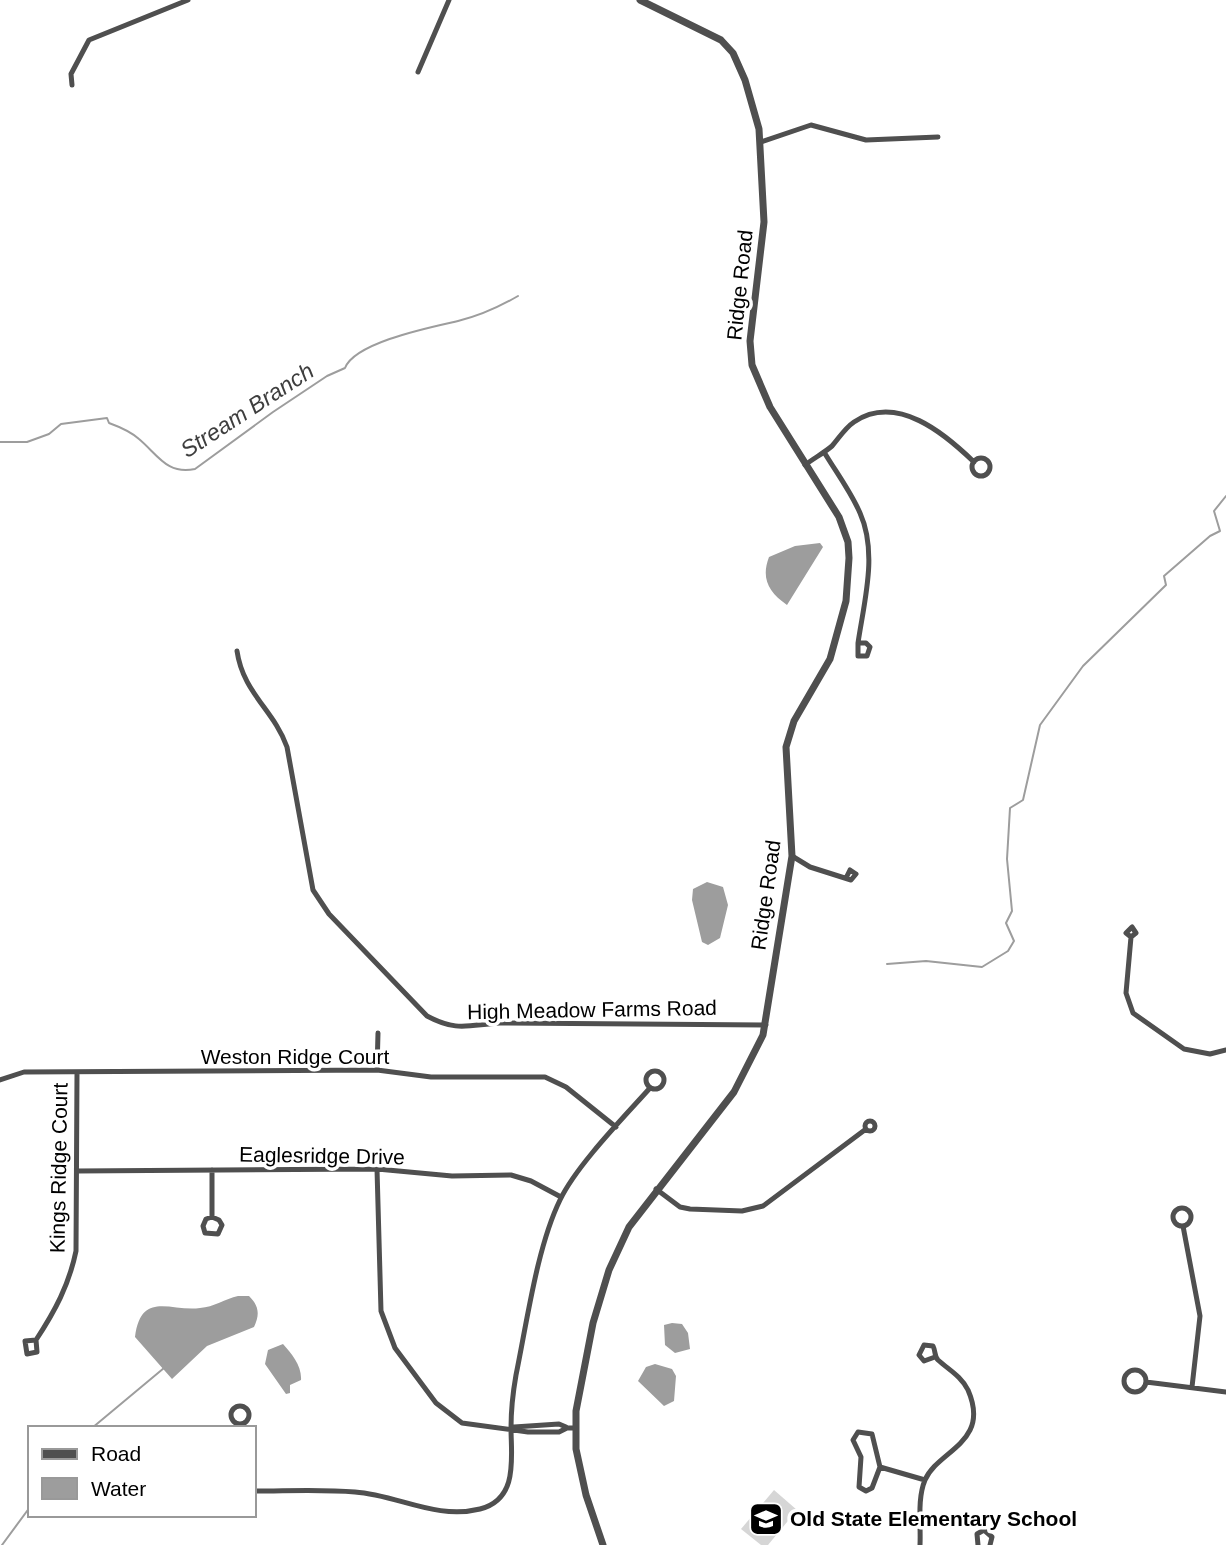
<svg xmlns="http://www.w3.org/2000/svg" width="1226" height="1545" font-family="Helvetica,sans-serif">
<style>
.green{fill:#d6d6d6}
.water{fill:#9d9d9d}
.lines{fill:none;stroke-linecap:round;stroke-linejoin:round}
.stream{stroke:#9d9d9d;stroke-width:2}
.minor{stroke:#4f4f4f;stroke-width:5}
.tertiary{stroke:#4f4f4f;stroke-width:7}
.labels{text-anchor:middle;stroke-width:7;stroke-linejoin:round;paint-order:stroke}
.street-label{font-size:21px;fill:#000;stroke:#fff}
.poi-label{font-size:21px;font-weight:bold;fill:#000;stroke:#fff;text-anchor:start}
.water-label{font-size:23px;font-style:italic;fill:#3e3e3e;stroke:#fff}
</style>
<rect width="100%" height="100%" fill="#fff"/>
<path class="green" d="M774 1490 797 1510 768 1545H761L741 1529Z"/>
<path class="water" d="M820 543 823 547 787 605C768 592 761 578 769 557L795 546Z
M707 882 723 887 728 905 720 938 708 945 702 942 692 900 693 889Z
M238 1296H249C259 1306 260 1314 254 1327L207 1346 172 1379 135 1337C141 1290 171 1312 200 1308 214 1307 225 1299 238 1296Z
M672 1323 682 1324 688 1333 690 1349 675 1353 665 1345 664 1325Z
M283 1344C292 1354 302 1366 301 1380L290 1385V1393L286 1394 265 1364 268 1350Z
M655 1364 672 1369 676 1376 674 1401 664 1406 638 1381 646 1367Z"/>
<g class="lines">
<path class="stream" d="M0 442H27L49 434 61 424 107 418 109 423C120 427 130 431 139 439 158 455 167 475 195 469L273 412 327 376 345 368C355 342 432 327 458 321 479 316 499 307 518 296
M887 964 926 961 982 967 1008 951 1014 941 1006 923 1012 911 1007 859 1010 808 1023 800 1040 725 1083 666 1166 585 1164 576 1210 536 1220 531 1214 511 1226 496
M92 1428 164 1368
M2 1545 30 1507"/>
<path class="minor" d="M418 72 449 0
M72 85 71 74 89 40 188 0
M761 142 811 125 866 140 938 137
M824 452C836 472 851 492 860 513 878 553 864 602 858 643H866L870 647 867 656H858V643
M972 467a9 9 0 1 1 18 0a9 9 0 1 1-18 0Z
M805 465C814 458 824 453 832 446 839 438 845 428 854 422 897 393 945 434 974 462
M237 651C243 693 274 710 287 747L313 890 329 914 427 1016C457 1032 468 1025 500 1023L766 1025
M792 856 810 867 851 880 856 874 850 870 847 876
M1131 937 1136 933 1132 927 1126 933 1131 937 1126 993 1133 1013 1184 1049 1210 1054 1226 1050
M377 1070 378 1033
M646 1080a9 9 0 1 1 18 0a9 9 0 1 1-18 0Z
M0 1080 24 1072 377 1070 431 1077H545L566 1087 616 1127
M865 1126a5 5 0 1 1 10 0a5 5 0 1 1-10 0Z
M377 1169 381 1311 395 1348 436 1403 462 1423 528 1432H559L567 1428H576
M212 1170V1217L206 1219 203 1226 205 1233 218 1234 222 1225 219 1220 212 1217
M77 1171 377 1169 452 1176 511 1175 531 1181 561 1197
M656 1189 680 1207 690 1209 742 1211 763 1206 866 1129
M1173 1217a9 9 0 1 1 18 0a9 9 0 1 1-18 0Z
M1183 1226 1200 1316 1192 1387
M36 1340 37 1352 27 1354 25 1341 36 1340C55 1311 69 1285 76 1251L77 1073
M1124 1381a11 11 0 1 1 22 0a11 11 0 1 1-22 0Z
M1146 1382 1226 1392
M231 1415a9 9 0 1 1 18 0a9 9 0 1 1-18 0Z
M514 1427 559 1424 566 1427
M880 1467 872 1488 866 1491 859 1487 861 1457 853 1440 858 1432 872 1434 880 1467 925 1480
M254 1491C287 1491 322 1489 355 1492 398 1495 436 1520 480 1509 519 1499 511 1457 511 1428 511 1410 513 1392 516 1375 527 1322 537 1247 560 1200 576 1166 624 1117 650 1088
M920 1545C921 1525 917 1499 925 1480 938 1450 991 1443 968 1390 961 1376 949 1370 938 1360 934 1356 936 1352 933 1346L924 1345 919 1355 924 1361 935 1357
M978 1545 977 1534 984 1530 992 1537 990 1545"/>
<path class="tertiary" d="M603 1545 586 1495 576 1449V1411L593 1323 609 1270 629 1227 734 1092 763 1035 792 856 786 747 794 721 830 659 846 601 849 558 848 542 839 517 770 407 752 365 750 341 764 222 759 129 745 80 733 53 721 40 640 0"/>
</g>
<defs>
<g id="school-square" transform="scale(1.75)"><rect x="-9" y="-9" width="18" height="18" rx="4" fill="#000" stroke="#fff"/><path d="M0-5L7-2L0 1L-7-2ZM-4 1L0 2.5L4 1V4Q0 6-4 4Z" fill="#fff"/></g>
</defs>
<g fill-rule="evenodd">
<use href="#school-square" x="766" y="1519"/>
</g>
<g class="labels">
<g class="street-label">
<text transform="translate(740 285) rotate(-84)" y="7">Ridge Road</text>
<text transform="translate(766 895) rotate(-82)" y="7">Ridge Road</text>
<text transform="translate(592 1010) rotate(-1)" y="7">High Meadow Farms Road</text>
<text x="295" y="1064">Weston Ridge Court</text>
<text transform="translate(322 1156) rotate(1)" y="7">Eaglesridge Drive</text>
<text transform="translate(59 1168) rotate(-89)" y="7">Kings Ridge Court</text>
</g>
<g class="poi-label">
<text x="790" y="1526">Old State Elementary School</text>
</g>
<g class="water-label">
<text transform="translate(247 410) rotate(-33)" y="8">Stream Branch</text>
</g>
</g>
<rect x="28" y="1426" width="228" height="91" fill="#ffffff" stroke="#999999" stroke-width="2"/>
<rect x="42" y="1449" width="35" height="10" fill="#4f4f4f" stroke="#999999" stroke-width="2"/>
<text x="91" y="1461" font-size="21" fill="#000000">Road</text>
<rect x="42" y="1478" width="35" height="21" fill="#9d9d9d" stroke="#999999" stroke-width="2"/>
<text x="91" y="1496" font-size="21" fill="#000000">Water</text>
</svg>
